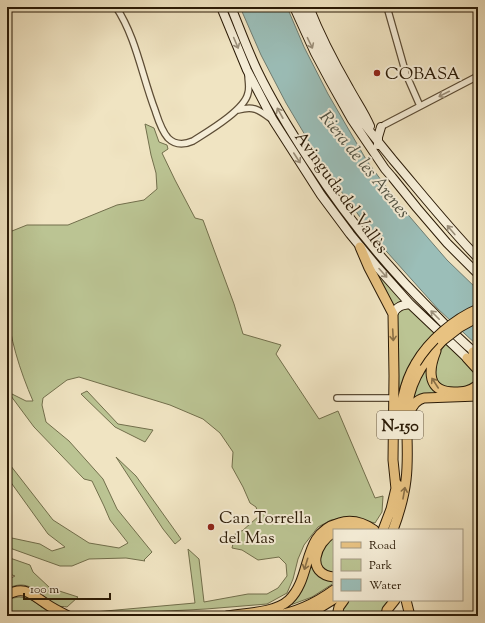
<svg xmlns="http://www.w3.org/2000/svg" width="485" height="623" font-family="'Sorts Mill Goudy',serif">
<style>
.green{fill:#bbc493;stroke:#726f4c}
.water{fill:#9bbeb8;stroke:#6e7c71}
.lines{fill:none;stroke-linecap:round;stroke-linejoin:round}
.minor-casing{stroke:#5c4c35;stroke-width:8}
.tertiary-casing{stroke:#5c4c35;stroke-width:9}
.secondary-casing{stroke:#2a1a06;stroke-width:10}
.primary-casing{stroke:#2a1a06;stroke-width:11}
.minor{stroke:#f5edd7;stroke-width:5.5}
.tertiary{stroke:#f5edd7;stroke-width:7}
.secondary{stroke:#f5edd7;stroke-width:8}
.primary{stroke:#e8c281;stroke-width:9}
.primary-bridge-casing{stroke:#2a1a06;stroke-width:11;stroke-linecap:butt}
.primary-bridge{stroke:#e8c281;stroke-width:9}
.oneway{stroke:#9a8e79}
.oneway2{stroke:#896e44}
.poi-dot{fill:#8f2418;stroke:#f5edd7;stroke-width:1.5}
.labels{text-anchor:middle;stroke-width:4;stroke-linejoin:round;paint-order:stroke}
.shield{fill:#f5edd7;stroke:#675945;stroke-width:1}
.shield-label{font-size:16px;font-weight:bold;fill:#2a1a06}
.poi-label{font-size:17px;fill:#2a1a06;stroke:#f5edd7;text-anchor:start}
.street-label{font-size:17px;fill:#2a1a06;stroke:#f5edd7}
.water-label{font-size:18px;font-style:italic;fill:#525344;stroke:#f5edd7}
</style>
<rect width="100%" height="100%" fill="#f0e4c2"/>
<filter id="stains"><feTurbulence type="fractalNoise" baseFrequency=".005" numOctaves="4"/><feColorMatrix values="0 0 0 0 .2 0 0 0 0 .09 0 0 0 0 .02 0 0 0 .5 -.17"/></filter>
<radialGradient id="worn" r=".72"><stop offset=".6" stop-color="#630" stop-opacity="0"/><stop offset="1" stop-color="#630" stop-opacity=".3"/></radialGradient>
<path class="green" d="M145 124 154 128 159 142 167 145 168 149 162 153 175 180 195 218 203 220 234 304 243 334 281 345 276 354 319 419 338 411 375 498 383 496 382 512 375 523 350 517 331 520 318 527 304 545 298 559 293 579 287 593 267 604 206 609 90 615 83 613 195 603 188 549 199 559 204 602 248 594H267L278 588 287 576 286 564 279 557 258 560 242 550 232 548 236 531H242L259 516 256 507 250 503 243 487 232 467 233 452 220 433 203 419 170 405 79 377 67 380 43 398 42 405 46 422 69 441 103 479 117 509 152 552 144 560 145 561 126 558 89 559 72 566H60L7 547V537L40 544 52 551 65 547 48 534 7 477V461L53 520 89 543 119 548 128 543 110 520 104 506 92 481 84 479 34 427 8 392 26 401H33C20 371 9 337 7 304 6 280 7 257 7 233L27 225H68L117 205 144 200 157 189 156 173 151 155Z
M374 268 404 302 393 308Z
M408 308 435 333 399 394 397 316C399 311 404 309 408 308Z
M446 344C452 351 474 366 475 375 478 387 464 388 456 388 439 388 432 380 437 363 439 354 440 351 446 344Z
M428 362 442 393 413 401 418 381Z
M87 391 118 424 153 430 145 442 115 427 81 394Z
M116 457 136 476 181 539 175 544 163 529Z
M334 535V574L326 572 319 563 321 549Z
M7 557 30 565 33 572 50 588 78 597 67 607C64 606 60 607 57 606 55 605 54 603 52 602 37 592 27 578 7 589V580L15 576 7 573Z
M312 559 334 581V583L312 597 285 607Z
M19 597 29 598 50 613 51 615 49 616H7V602L13 598Z
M348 600H391L377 616H340L341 611Z"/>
<path class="water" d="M240 7H287L304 47 328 94 367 161 398 203 428 238 447 260 478 290V346L438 309 379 243 327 172 286 103 261 55Z"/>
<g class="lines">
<g class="minor-casing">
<path id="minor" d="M116 7C136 37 142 76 155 110 158 119 161 130 168 138 175 145 184 145 193 141 207 132 245 110 248 93 250 87 248 81 248 75
M387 7 406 74 420 106
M238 110C253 106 258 109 270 118
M384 125 478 76
M337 398H394"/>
</g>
<g class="tertiary-casing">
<path id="tertiary" d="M390 616H398"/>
</g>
<g class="secondary-casing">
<path id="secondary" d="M221 7 247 70 273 120 321 195 350 234 378 268 410 304 467 358 472 362
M231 7C240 29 248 51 258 72 273 103 291 132 310 161 345 215 384 264 430 309 445 325 461 341 478 355
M294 7 315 53 330 81 352 120 385 169 392 177 417 208 447 243 478 274
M301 7C317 43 335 82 357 114 368 130 381 145 393 160 421 193 448 227 478 258
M309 7C320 35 334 62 349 88 356 101 364 112 370 126
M378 145V137L381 127
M393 314C397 306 402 305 410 304"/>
</g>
<g class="primary-casing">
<path id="primary" d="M360 247 369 268 393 314 394 376 393 460 396 489
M436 351C428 371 427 392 454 392 464 392 470 391 478 385
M473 352 478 356
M467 358 478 370
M410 413C412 406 416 400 424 398L478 396
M399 433C400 409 403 384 416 363
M339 530 349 528 361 530
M383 530 391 509 397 484
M393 530C399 514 404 497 406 480 409 457 406 434 407 412 408 384 424 360 442 341
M334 532C315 543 305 574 334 577
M7 595C24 585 31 594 45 603 52 608 60 612 68 616
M406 600 410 616
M227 616C246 613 275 613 289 600 313 577 301 533 339 523 352 519 364 523 374 530
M273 616C295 613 316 603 334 590
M301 616 321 607 334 599
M337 616 339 607 344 600
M386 616 387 610 395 600"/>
</g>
<use href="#minor" class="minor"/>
<use href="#tertiary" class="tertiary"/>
<use href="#secondary" class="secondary"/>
<use href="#primary" class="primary"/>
<g class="primary-bridge-casing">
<path id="primary-bridge" d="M442 341 460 327 478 317
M416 363C429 341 454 319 478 309"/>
</g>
<use href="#primary-bridge" class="primary-bridge"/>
</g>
<defs><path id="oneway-shaft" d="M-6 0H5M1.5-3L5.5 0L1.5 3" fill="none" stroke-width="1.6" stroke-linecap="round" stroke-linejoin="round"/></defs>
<g class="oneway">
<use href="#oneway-shaft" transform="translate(236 43) rotate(67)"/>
<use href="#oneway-shaft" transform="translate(310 43) rotate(64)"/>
<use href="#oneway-shaft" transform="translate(444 94) rotate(153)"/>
<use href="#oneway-shaft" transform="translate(280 113) rotate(-119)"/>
<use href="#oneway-shaft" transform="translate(297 158) rotate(57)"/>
<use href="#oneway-shaft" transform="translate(451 230) rotate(-130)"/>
<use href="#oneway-shaft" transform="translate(383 273) rotate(48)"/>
<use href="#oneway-shaft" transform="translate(435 315) rotate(-135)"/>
</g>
<g class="oneway2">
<use href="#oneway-shaft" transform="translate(393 335) rotate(87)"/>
<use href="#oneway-shaft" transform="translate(435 383) rotate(-123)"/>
<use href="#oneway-shaft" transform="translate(404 493) rotate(-80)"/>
<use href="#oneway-shaft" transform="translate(306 564) rotate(107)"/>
</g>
<g class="poi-dot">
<circle cx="377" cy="73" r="4"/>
<circle cx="211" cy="527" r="4"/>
</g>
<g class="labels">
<rect class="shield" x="377" y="411" width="46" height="28" rx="3"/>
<g class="shield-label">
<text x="400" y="431">N-150</text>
</g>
<g class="poi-label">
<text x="385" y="79">COBASA</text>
<text x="219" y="523">Can Torrella<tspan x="219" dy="20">del Mas</tspan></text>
</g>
<g class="street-label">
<text transform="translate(342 192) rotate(54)" y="6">Avinguda del Vallès</text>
</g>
<g class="water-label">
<text transform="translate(365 164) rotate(51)" y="6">Riera de les Arenes</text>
</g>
</g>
<rect width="485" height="623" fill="none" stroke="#f0e4c2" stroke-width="24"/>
<rect x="8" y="8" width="469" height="607" fill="none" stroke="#2a1a06" stroke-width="2"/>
<rect x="12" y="12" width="461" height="599" fill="none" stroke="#2a1a06"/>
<rect x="333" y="529" width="130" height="72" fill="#f5edd7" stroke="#a49983"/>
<rect x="341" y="542" width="20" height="6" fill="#e8c281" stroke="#a49983"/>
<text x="369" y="549" font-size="12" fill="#2a1a06">Road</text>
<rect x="341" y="559" width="20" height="12" fill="#bbc493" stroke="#a49983"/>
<text x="369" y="569" font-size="12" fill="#2a1a06">Park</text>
<rect x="341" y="579" width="20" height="12" fill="#9bbeb8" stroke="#a49983"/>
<text x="369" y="589" font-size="12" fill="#2a1a06">Water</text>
<path d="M24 593v6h86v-6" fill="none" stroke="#2a1a06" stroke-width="2"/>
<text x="30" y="593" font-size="12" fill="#2a1a06" stroke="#f5edd7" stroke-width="3" paint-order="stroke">100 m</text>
<rect width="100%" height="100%" filter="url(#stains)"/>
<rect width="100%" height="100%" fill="url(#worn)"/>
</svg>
